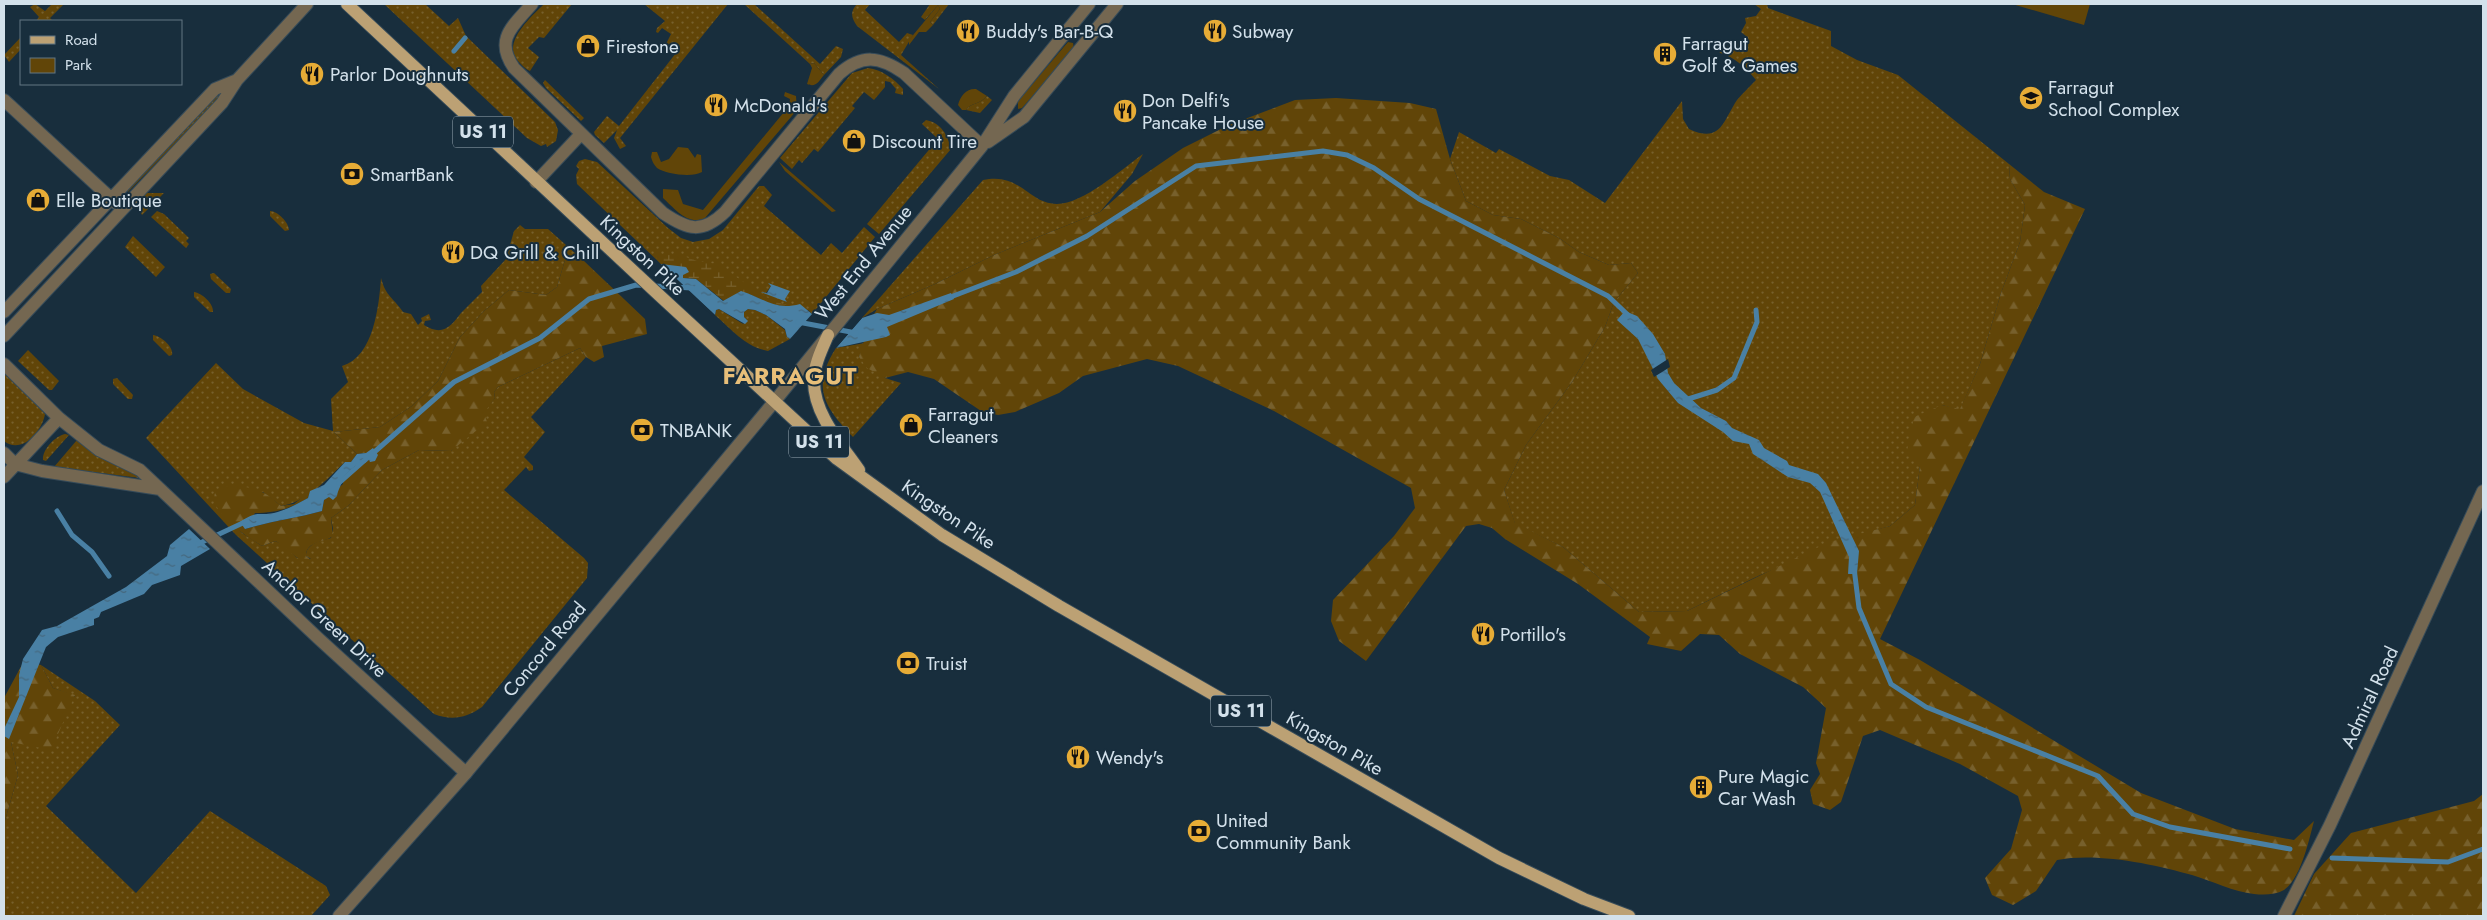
<svg xmlns="http://www.w3.org/2000/svg" width="2487" height="920" font-family="Jost,sans-serif">
<style>
.grass{fill:url(#grass-dots);fill-rule:evenodd}
.forest{fill:url(#forest-firs)}
.wetland{fill:url(#wetland-marsh)}
.green{fill:#614508}
.water{fill:url(#water-ripples)}
.pier{fill:#182e3d}
.lines{fill:none;stroke-linecap:round;stroke-linejoin:round}
.stream{stroke:#4980a4;stroke-width:5}
.minor-casing{stroke:#364b59;stroke-width:14}
.tertiary-casing{stroke:#364b59;stroke-width:14}
.primary-casing{stroke:#364b59;stroke-width:14}
.minor{stroke:#746751;stroke-width:12}
.tertiary{stroke:#746751;stroke-width:12}
.primary{stroke:#bca174;stroke-width:12}
.labels{text-anchor:middle;stroke-width:4;stroke-linejoin:round;paint-order:stroke}
.shield{fill:#182e3d;stroke:#9babb7;stroke-width:1}
.shield-label{font-size:18px;font-weight:bold;fill:#d3e1eb}
.poi-label{font-size:19px;fill:#d3e1eb;stroke:#182e3d;text-anchor:start}
.street-label{font-size:19px;fill:#d3e1eb;stroke:#182e3d}
.district-label{font-size:24px;font-weight:bold;letter-spacing:1px;fill:#e8bf79;stroke:#182e3d}
</style>
<defs>
<pattern id="grass-dots" width="8" height="8" patternUnits="userSpaceOnUse" patternTransform="scale(1.25)"><rect width="8" height="8" fill="#614508"/><path d="M2 2h.1M6 6h.1" fill="none" stroke="#77602c" stroke-width="1.8" stroke-linecap="round"/></pattern>
<pattern id="forest-firs" width="22" height="20" patternUnits="userSpaceOnUse" patternTransform="scale(1.25)"><rect width="22" height="20" fill="#614508"/><path d="M5 1l3.5 6h-7zM16 11l3.5 6h-7z" fill="#77602c"/></pattern>
<pattern id="wetland-marsh" width="20" height="14" patternUnits="userSpaceOnUse" patternTransform="scale(1.25)"><rect width="20" height="14" fill="#614508"/><path d="M1 5h8M5 5V1M11 12h8M15 12V8" fill="none" stroke="#77602c"/></pattern>
<pattern id="water-ripples" width="26" height="14" patternUnits="userSpaceOnUse" patternTransform="scale(1.25)"><rect width="26" height="14" fill="#4980a4"/><path d="M2 4q2-2 4 0t4 0M15 11q2-2 4 0t4 0" fill="none" stroke="#45687e"/></pattern>
</defs>
<rect width="100%" height="100%" fill="#182e3d"/>
<path class="grass" d="M35 4 45 11 52 4H64L50 18 53 21H36L39 17 30 7Z
M384 4H425L449 26 458 18 466 36 555 122 558 130 556 141 547 147 546 144 541 146 527 138Z
M544 4H572L544 38 539 37 528 48 539 57 530 71C525 69 522 65 518 61 501 43 532 16 544 4Z
M644 4H728L620 138 626 146 620 149 614 138 617 130 604 143 595 135 594 132 607 116 619 126 676 53 666 44 671 34 662 28 658 33 656 32 657 28 665 21Z
M744 4H754L820 64 836 46 843 49 841 57 824 75 814 63 810 64Z
M857 4H870L865 10 899 42 907 33 913 35 901 55 939 89 857 26C851 17 850 12 857 4Z
M930 4H949L933 25 930 22 940 9 938 5 925 20 921 17Z
M1754 4H1767L1768 8 1831 31V46L1857 60 1898 75 2009 164 2010 179 2025 205 2020 242 2001 293 1980 364 1960 410 1942 405 1920 466 1915 505 1890 526 1849 538 1758 576 1687 611 1639 612 1563 547 1515 524 1504 490 1526 445 1572 382 1605 327 1614 302 1638 273 1631 263 1609 265 1579 252 1559 238 1521 219 1493 215 1466 201 1450 159 1459 132 1496 153 1499 149 1550 176 1569 180 1605 203 1682 101 1683 119 1689 129C1721 144 1723 121 1737 100 1743 93 1750 86 1756 80 1746 68 1735 57 1720 53L1718 49 1742 43 1746 36 1741 32 1746 23 1745 18 1756 16 1761 9Z
M21 37V49L9 62 4 55Z
M868 68C882 70 893 78 903 89V95L895 93 896 89 890 82 885 81V87L874 100 864 92 852 106 855 108 818 152 814 149 802 163 799 160 792 169 780 158 852 73Z
M545 80 584 118 581 121 546 88 543 83Z
M216 93 220 97 128 192 127 190Z
M987 96 992 100 980 113 966 110C971 102 980 105 987 96Z
M926 120C941 123 948 135 951 149L879 234 867 224 938 139 922 124Z
M1143 154 1132 174 1100 212 994 255 935 284 877 309 862 318 983 180C1021 172 1028 204 1057 204 1083 204 1122 169 1143 154Z
M585 159 597 162 668 228 681 238 693 242 709 239 723 230 759 186H764L772 195 764 206 821 255 831 243 842 253 864 227 875 237 812 314 808 310 786 308 678 267 661 264 577 184 576 175 579 169 576 166 579 161ZM771 286 783 290 785 299 761 292 766 293Z
M145 193H164L142 215 137 205Z
M157 211 164 214 189 238 186 241 189 244 186 248 151 217Z
M270 211C278 211 289 223 289 230L285 231 270 216Z
M520 225 525 229H548L584 261 565 260 557 287 546 295 509 290 484 311 460 337 438 381 412 406 380 427 334 432 357 454 351 462H345C327 479 307 502 281 506L263 492 217 506 242 533 262 546 275 541 284 545 297 558 311 559 306 556C306 543 321 541 331 538L333 529 331 518 348 506 382 470 419 450 451 451 495 398 494 392 498 387 580 348 586 357 531 417 545 432 524 457 533 466V470L529 471 526 467 504 490 584 558 588 563 587 578 482 707C466 718 452 721 434 714L236 535 146 438 216 363 243 389 304 423 333 431 331 399 348 382 342 366C374 357 379 305 381 278 386 297 393 297 403 312L411 314 418 325 422 321 421 318 429 314 431 320 425 321 424 325C443 337 451 326 461 313 468 306 475 299 482 292L481 286 506 259 514 231Z
M133 236 165 267 156 277 125 247Z
M214 273 231 289 230 293H226L211 279 210 274Z
M194 292C202 293 214 304 213 312H210L194 297Z
M719 309 743 324 747 320 744 317V312L748 309 755 310 766 315 785 330 787 337 790 339 768 351C746 347 732 330 715 315L716 310Z
M153 335C161 336 174 347 172 355L169 356 153 340Z
M865 343 859 357 885 378 901 383 853 437C824 407 811 387 836 348Z
M28 350 59 381 52 390H49L18 361Z
M4 371 45 414C42 432 21 455 4 441Z
M117 378 133 395 132 399H128L113 384V379Z
M65 434 69 435 46 461 43 460C42 450 55 436 65 434Z
M77 440 139 475 140 478 54 467Z
M41 665 95 701 120 725 46 806 136 893 210 811 326 886 330 895 311 916H4V824L18 775 11 742 75 696 53 688Z"/>
<path class="forest" d="M1336 98 1410 103 1436 109 1450 159 1466 201 1493 215 1521 219 1559 238 1579 252 1609 265 1631 263 1638 273 1614 302 1605 327 1572 382 1526 445 1504 490 1515 523 1563 547 1639 612 1687 611 1829 542 1890 526 1915 505 1920 466 1907 451 1914 417 1942 405 1960 409 1980 364 2001 293 2020 242 2025 205 2010 179 2009 164 2044 192 2085 209 1880 639 1920 660 2141 793 2235 829 2294 840 2314 821C2309 840 2301 878 2284 890 2275 895 2264 895 2254 894 2234 892 2212 881 2192 875 2154 864 2096 852 2057 860L2036 891 2013 905 1992 895 1985 878 2011 849 2022 810 2018 796 1960 764 1880 730 1863 736 1841 802 1830 810 1813 804 1810 790 1820 774 1816 763 1826 708 1803 687 1740 654 1719 635 1700 634 1681 651 1647 644 1650 637 1578 584 1505 539 1492 528 1479 524 1466 526 1366 661 1339 641 1331 621 1333 600 1394 536 1415 508 1411 488 1274 411 1178 366 1147 359 1083 376 1059 393 1015 412 998 415 981 411 934 379 908 372 885 378 867 368 859 357 870 321 877 309 935 284 994 255 1100 212 1135 181 1183 148 1229 125 1295 100Z
M565 260 584 261 645 319 647 334 602 346 604 357 594 362 586 357 580 348 498 387 494 392 495 398 484 413 487 422 451 451 419 450 382 470 348 506 331 518 333 536C324 543 306 541 306 556L311 560C296 564 289 547 275 541L262 546C247 537 223 521 216 505 205 477 250 486 262 492 269 495 275 501 281 506L294 504 310 491 308 498C290 509 275 513 255 513L245 529C271 521 297 518 322 511L324 500 343 484V477L355 466 365 463 366 453 357 454 334 432 380 427 412 406 438 381 460 337 484 311 509 290 546 295 557 287Z
M24 661 41 665 53 688 75 695 51 750 11 742 18 775 4 824V698Z
M2483 794V916H2294L2314 874 2351 833 2474 801Z"/>
<path class="wetland" d="M678 254 697 261 717 264 766 297 782 304H800C780 310 767 303 750 294L724 301 696 279 683 278 678 267 661 264 655 256Z"/>
<path class="green" d="M2012 4H2090L2084 25Z
M938 5 940 9 930 22 933 25 926 32H919L909 45V40Z
M1068 42 1073 43 1074 49 1022 108 1018 109V101Z
M814 63 824 75C819 81 816 88 807 84L812 68 810 64Z
M976 89 987 96C980 105 971 102 966 110H962L958 105C960 96 967 88 976 89Z
M785 92 796 96 797 110 705 218C688 226 675 209 663 198V189L678 190 683 204 703 210 789 106 790 99 784 96Z
M678 147 688 148 695 158 697 154 701 155 702 172C692 178 666 174 657 168 654 165 652 161 651 157L652 152H657L661 162 669 159Z
M779 162 836 211 832 212 785 171Z"/>
<path class="water" d="M661 264 686 267 689 272 683 275V278L696 279 723 301 741 291C764 298 774 311 800 304L812 314 790 339 787 337 785 329 766 315 755 310 748 309 744 312V317L748 321 745 324 719 309 716 310 715 315Z
M768 283 790 291 785 299 787 302 761 292 767 293 771 286Z
M951 293 954 299 887 327 890 335 886 337 836 348 862 318 877 313 889 315Z
M1625 311 1637 316 1653 334 1665 354 1668 373 1674 383 1701 408 1726 421 1732 428 1759 440 1764 448 1787 461 1789 465 1818 474 1826 483 1859 551 1857 574H1848L1849 557 1820 492 1810 483 1788 477 1753 454 1749 444 1733 441 1723 432 1678 403 1658 379 1638 339 1617 320Z
M373 448 378 455 375 461 370 462 369 460 365 463 355 466 343 477C342 485 338 489 337 496L333 500 329 497 324 500 322 511C297 518 271 521 245 529L240 522C259 510 256 516 274 513 286 510 297 504 308 498L310 491 324 485 345 462H351L357 454 366 453Z
M189 529 210 549 181 566 180 575 152 585 144 594 101 612 99 617 94 619V625L58 637 46 647 9 739 4 736V729L19 697V675L23 659 42 630 57 626 126 587 167 556 170 545Z"/>
<path class="pier" d="M659 264 715 315 712 316Z
M859 318H862L836 348 834 347Z
M1668 359 1670 367 1654 377 1651 370Z"/>
<g class="lines">
<path class="stream" d="M454 51 465 38
M948 298 1016 272 1087 236 1196 166 1323 151 1347 155 1374 168 1419 199 1608 296 1628 315
M798 322 856 333
M1685 400 1717 390 1734 378 1757 322 1756 310
M371 455 454 382 540 338 589 299 636 285 692 288
M339 483 365 460
M57 511 72 535 92 552 109 576
M198 544 247 521
M1854 568 1859 608 1891 684 1926 707 2098 776 2133 814 2170 827 2290 849
M2332 858 2448 862 2483 849"/>
<g class="minor-casing">
<path id="minor" d="M532 4C513 26 494 39 514 68L663 213C688 230 702 234 725 212L839 74C862 54 879 56 904 73L982 146
M4 100 116 203
M988 142 1024 117 1117 4
M536 182 581 134
M4 312 215 89 237 80
M4 336 222 103 237 80 307 4
M4 364 59 418 99 450 140 470 318 638 466 773
M774 402 982 146 1014 96 1089 4
M4 453 15 464 42 471 160 489
M4 477 59 418
M2284 916 2330 825 2483 491"/>
</g>
<g class="tertiary-casing">
<path id="tertiary" d="M339 916 466 773 774 402"/>
</g>
<g class="primary-casing">
<path id="primary" d="M347 4 659 295 837 459 942 535 1059 606 1499 858 1584 899 1629 916
M828 335C822 349 814 365 814 380 813 413 841 444 859 470"/>
</g>
<use href="#minor" class="minor"/>
<use href="#tertiary" class="tertiary"/>
<use href="#primary" class="primary"/>
</g>
<defs>
<g id="restaurant-disc" transform="scale(1.25)"><circle r="9.5" fill="#e7ac36" stroke="#182e3d"/><path d="M-5-6h1v4h1v-4h1v4h1v-4h1v5L-1.5 .5V6h-2V.5L-5-1ZM5-6V6H3V1.5H1.5Q1.5-4 5-6Z" fill="#111"/></g>
<g id="shop-disc" transform="scale(1.25)"><circle r="9.5" fill="#e7ac36" stroke="#182e3d"/><path d="M-5-2.5h2.3a2.7 3.5 0 0 1 5.4 0H5L5.5 6h-11ZM-1.5-2.5h3a1.5 2.3 0 0 0-3 0Z" fill="#111"/></g>
<g id="building-disc" transform="scale(1.25)"><circle r="9.5" fill="#e7ac36" stroke="#182e3d"/><path d="M-4-6H4V6H1V3H-1V6H-4ZM-2.5-4.3h1.7v1.8h-1.7ZM.8-4.3h1.7v1.8H.8ZM-2.5-1h1.7V.8h-1.7ZM.8-1h1.7V.8H.8Z" fill="#111"/></g>
<g id="school-disc" transform="scale(1.25)"><circle r="9.5" fill="#e7ac36" stroke="#182e3d"/><path d="M0-5L7-2L0 1L-7-2ZM-4 1L0 2.5L4 1V4Q0 6-4 4Z" fill="#111"/></g>
<g id="bank-disc" transform="scale(1.25)"><circle r="9.5" fill="#e7ac36" stroke="#182e3d"/><path d="M-6-4H6V4H-6ZM0-2.3a2.3 2.3 0 1 0 0 4.6a2.3 2.3 0 1 0 0-4.6Z" fill="#111"/></g>
</defs>
<g fill-rule="evenodd">
<use href="#restaurant-disc" x="968" y="31"/>
<use href="#restaurant-disc" x="1215" y="31"/>
<use href="#shop-disc" x="588" y="46"/>
<use href="#building-disc" x="1665" y="54"/>
<use href="#restaurant-disc" x="312" y="74"/>
<use href="#school-disc" x="2031" y="98"/>
<use href="#restaurant-disc" x="716" y="105"/>
<use href="#restaurant-disc" x="1125" y="111"/>
<use href="#shop-disc" x="854" y="141"/>
<use href="#bank-disc" x="352" y="174"/>
<use href="#shop-disc" x="38" y="200"/>
<use href="#restaurant-disc" x="453" y="252"/>
<use href="#shop-disc" x="911" y="425"/>
<use href="#bank-disc" x="642" y="430"/>
<use href="#restaurant-disc" x="1483" y="634"/>
<use href="#bank-disc" x="908" y="663"/>
<use href="#restaurant-disc" x="1078" y="757"/>
<use href="#building-disc" x="1701" y="787"/>
<use href="#bank-disc" x="1199" y="831"/>
</g>
<g class="labels">
<g class="shield">
<rect x="453" y="116.5" width="60" height="31" rx="4"/>
<rect x="789" y="426.5" width="60" height="31" rx="4"/>
<rect x="1211" y="695.5" width="60" height="31" rx="4"/>
</g>
<g class="shield-label">
<text x="483" y="138">US 11</text>
<text x="819" y="448">US 11</text>
<text x="1241" y="717">US 11</text>
</g>
<g class="poi-label">
<text x="986" y="38">Buddy's Bar-B-Q</text>
<text x="1232" y="38">Subway</text>
<text x="1682" y="50">Farragut<tspan x="1682" dy="22">Golf &amp; Games</tspan></text>
<text x="606" y="53">Firestone</text>
<text x="330" y="81">Parlor Doughnuts</text>
<text x="2048" y="94">Farragut<tspan x="2048" dy="22">School Complex</tspan></text>
<text x="1142" y="107">Don Delfi's<tspan x="1142" dy="22">Pancake House</tspan></text>
<text x="734" y="112">McDonald's</text>
<text x="872" y="148">Discount Tire</text>
<text x="370" y="181">SmartBank</text>
<text x="56" y="207">Elle Boutique</text>
<text x="470" y="259">DQ Grill &amp; Chill</text>
<text x="928" y="421">Farragut<tspan x="928" dy="22">Cleaners</tspan></text>
<text x="660" y="437">TNBANK</text>
<text x="1500" y="641">Portillo's</text>
<text x="926" y="670">Truist</text>
<text x="1096" y="764">Wendy's</text>
<text x="1718" y="783">Pure Magic<tspan x="1718" dy="22">Car Wash</tspan></text>
<text x="1216" y="827">United<tspan x="1216" dy="22">Community Bank</tspan></text>
</g>
<g class="street-label">
<text transform="translate(643 255) rotate(43)" y="7">Kingston Pike</text>
<text transform="translate(863 262) rotate(-51)" y="7">West End Avenue</text>
<text transform="translate(949 514) rotate(34)" y="7">Kingston Pike</text>
<text transform="translate(325 618) rotate(43)" y="7">Anchor Green Drive</text>
<text transform="translate(544 649) rotate(-50)" y="7">Concord Road</text>
<text transform="translate(2369 697) rotate(-65)" y="7">Admiral Road</text>
<text transform="translate(1335 743) rotate(30)" y="7">Kingston Pike</text>
</g>
<g class="district-label">
<text x="790" y="384">FARRAGUT</text>
</g>
</g>
<rect width="2487" height="920" fill="none" stroke="#d3e1eb" stroke-width="10"/>
<rect x="20" y="20" width="162" height="65" fill="#182e3d" stroke="#637683"/>
<rect x="30" y="36" width="25" height="8" fill="#bca174" stroke="#637683"/>
<text x="65" y="45" font-size="15" fill="#d3e1eb">Road</text>
<rect x="30" y="58" width="25" height="15" fill="#614508" stroke="#637683"/>
<text x="65" y="70" font-size="15" fill="#d3e1eb">Park</text>
</svg>
